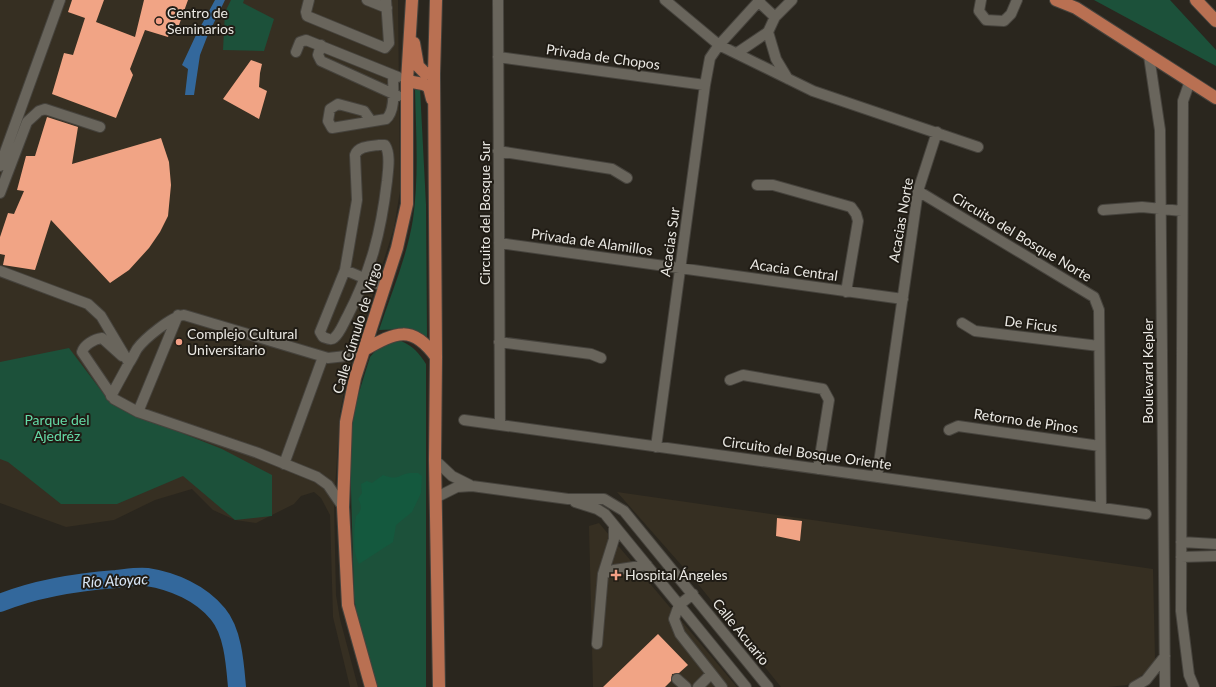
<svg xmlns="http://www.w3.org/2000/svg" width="1216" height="687" font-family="Lato,sans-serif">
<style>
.built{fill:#362f22}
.green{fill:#1c513a}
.forest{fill:#14593e}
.water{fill:#33689c}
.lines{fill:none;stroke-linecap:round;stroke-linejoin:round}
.river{stroke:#33689c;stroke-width:18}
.building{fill:#f1a485}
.minor-casing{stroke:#46433d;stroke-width:12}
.major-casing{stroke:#46433d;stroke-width:14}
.minor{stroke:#69655c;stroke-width:10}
.major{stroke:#b97052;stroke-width:12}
.poi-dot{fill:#f39f85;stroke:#201c15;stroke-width:1.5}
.labels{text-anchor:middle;stroke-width:4;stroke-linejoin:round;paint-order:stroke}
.poi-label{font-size:14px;fill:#ebe9e4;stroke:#201c15;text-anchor:start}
.street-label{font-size:14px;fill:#ebe9e4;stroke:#201c15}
.park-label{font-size:14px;fill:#65dba7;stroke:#201c15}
.water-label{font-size:15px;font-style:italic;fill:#d8e6f6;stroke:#201c15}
</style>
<rect width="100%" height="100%" fill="#2a261e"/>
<path class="built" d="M0 0H398L400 191 394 228 348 373 340 412 334 503 336 595 340 619 358 687H350L333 617 330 515 321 498 314 492 301 496 294 504 256 523 235 520 213 510 192 489 155 500 114 520 66 527 0 503Z
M617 492 1153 569 1155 660 1148 671 1127 685 1108 687H781L698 584Z
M599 523 737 687H593L589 526Z"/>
<path class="green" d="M231 0H244L243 3 274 19 264 51 223 50 225 12Z
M1094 0H1170L1216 50V66Z
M420 88 426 205 427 337 425 338 404 329 379 330C391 294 407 257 413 219 419 177 416 133 415 90Z
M401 341C413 346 419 353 426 364V687H376L358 623 354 597 351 490V433L356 402 370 357 377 349 389 342Z
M69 348 106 397 149 420 222 449 272 475V516L235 520 183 476 117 504H61L8 462 0 459V362Z"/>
<path class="forest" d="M410 473H418L422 476 421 493 412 512 396 525 393 542 359 564C352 552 354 530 356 516 362 511 362 506 358 499L362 493 361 484 367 481 372 483 383 475C399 481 397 475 410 473Z"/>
<path class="water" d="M215 0H225L207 37 200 55 194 95H185L188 69 182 65 196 35Z"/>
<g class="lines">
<path class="river" d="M0 603C37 588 77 582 116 579 126 578 137 576 147 577 173 581 201 593 218 614 233 632 235 664 237 687"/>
</g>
<path class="building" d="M72 0H104L96 22 135 37 144 0H188L179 25H172L168 37 145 30 130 69 133 75 116 118 52 94 64 53 73 55 85 18 68 12Z
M251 60 262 64 260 73 259 87 267 91 259 119 223 99Z
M47 117 78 127 72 164 161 138 169 162 171 185 168 216 160 232 149 248 129 270 110 283 51 220 35 270 3 265 5 255 0 254V237L8 213 14 214 24 191 17 190 26 156H35Z
M777 518 802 521 800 541 776 536Z
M658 634 688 665 679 673 672 674 671 681 665 687H603Z"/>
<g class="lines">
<g class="minor-casing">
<path id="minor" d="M309 0 306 12 307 16 385 48 389 43 386 0
M367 0 387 8
M498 0 500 425
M665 0 719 45 813 91 978 147
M981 0 979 11 986 20 1004 21 1011 14 1017 0
M759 2 775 17
M321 45 318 55 321 61 398 96
M296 52 300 42 306 40 398 77
M737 53 768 32
M1149 56 1160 130 1165 687
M498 57 705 85
M788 79 776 59 768 32 775 17 792 0
M1190 81 1183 101 1181 611 1189 675 1194 687
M371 121 364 111 338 104 330 109 328 121 332 128 386 119C396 111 393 87 393 75
M379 145H385C391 154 388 170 387 181 381 232 371 271 347 317 343 324 340 333 334 338 331 341 326 338 323 337L320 332 345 270 357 200 355 155C358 146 371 146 379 145Z
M498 151 612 169 627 178
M0 166 60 0
M757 185H773L851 207 856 214 858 221 846 292
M918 191 1094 297 1099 310 1101 508
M0 193 27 122 39 111 45 109 100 127
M1103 210 1142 207 1182 211
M499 243 903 299
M345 270 385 287
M0 271 88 304 101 316 129 363C132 359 134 354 137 349 144 339 172 316 184 315L328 358 355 355 364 350
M962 323 975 331 1099 346
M499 342 591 354 601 358
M122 356 102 338C94 339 84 345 82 352L114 399 138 412 258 453 317 477 328 485 343 507
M730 380 743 375 823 389 829 400 818 469
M111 396 129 363
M138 412 178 315
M464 420 1146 514
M949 430 958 426 1100 446
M656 447 705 85 710 58 719 45 760 0
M435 460 452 476 470 485
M284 464 323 357
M877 477 918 191 937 132
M435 498 457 487 472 486 568 499H604L624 511 768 687
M575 502 597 509 605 514 746 687
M1181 542 1216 544
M1181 557 1216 556
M603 574 614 570 647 565
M693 594 679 605 674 619 680 634 722 687
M597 644 603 574 614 539V525
M677 679 686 687
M698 687 711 674
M1134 687 1146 680 1165 656"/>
</g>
<g class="major-casing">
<path id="major" d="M436 0 434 74 436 357 435 460 439 687
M1056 0 1076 8 1216 98
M1196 0 1216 21
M414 43 418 66 425 73 434 74
M407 81 423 84 429 87 432 99
M364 350C396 332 412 324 436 357
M371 687 348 605 343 507 346 422 355 378 397 248 407 204V81L412 0"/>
</g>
<use href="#minor" class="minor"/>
<use href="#major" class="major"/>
</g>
<g class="poi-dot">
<circle cx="159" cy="21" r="4"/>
<circle cx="179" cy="342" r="4"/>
<path d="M614 569h4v4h4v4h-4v4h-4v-4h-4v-4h4z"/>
</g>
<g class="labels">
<g class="poi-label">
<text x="167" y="18">Centro de<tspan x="167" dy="16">Seminarios</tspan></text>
<text x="187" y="339">Complejo Cultural<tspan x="187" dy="16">Universitario</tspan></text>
<text x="625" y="580">Hospital Ángeles</text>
</g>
<g class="street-label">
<text transform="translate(603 57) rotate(8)" y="5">Privada de Chopos</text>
<text transform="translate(485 213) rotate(-90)" y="5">Circuito del Bosque Sur</text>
<text transform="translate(901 220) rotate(-80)" y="5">Acacias Norte</text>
<text transform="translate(1022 237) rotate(31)" y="5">Circuito del Bosque Norte</text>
<text transform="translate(592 242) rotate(8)" y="5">Privada de Alamillos</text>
<text transform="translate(670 242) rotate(-82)" y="5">Acacias Sur</text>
<text transform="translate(794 270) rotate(8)" y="5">Acacia Central</text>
<text transform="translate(1031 324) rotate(7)" y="5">De Ficus</text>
<text transform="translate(357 328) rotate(-73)" y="5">Calle Cúmulo de Virgo</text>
<text transform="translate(1148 371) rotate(-90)" y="5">Boulevard Kepler</text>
<text transform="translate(1026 421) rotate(8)" y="5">Retorno de Pinos</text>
<text transform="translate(807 453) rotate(8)" y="5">Circuito del Bosque Oriente</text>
<text transform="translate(741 632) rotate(51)" y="5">Calle Acuario</text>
</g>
<g class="park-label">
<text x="57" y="425">Parque del<tspan x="57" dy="16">Ajedréz</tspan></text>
</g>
<g class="water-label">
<text transform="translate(115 581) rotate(-3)" y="5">Río Atoyac</text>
</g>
</g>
</svg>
